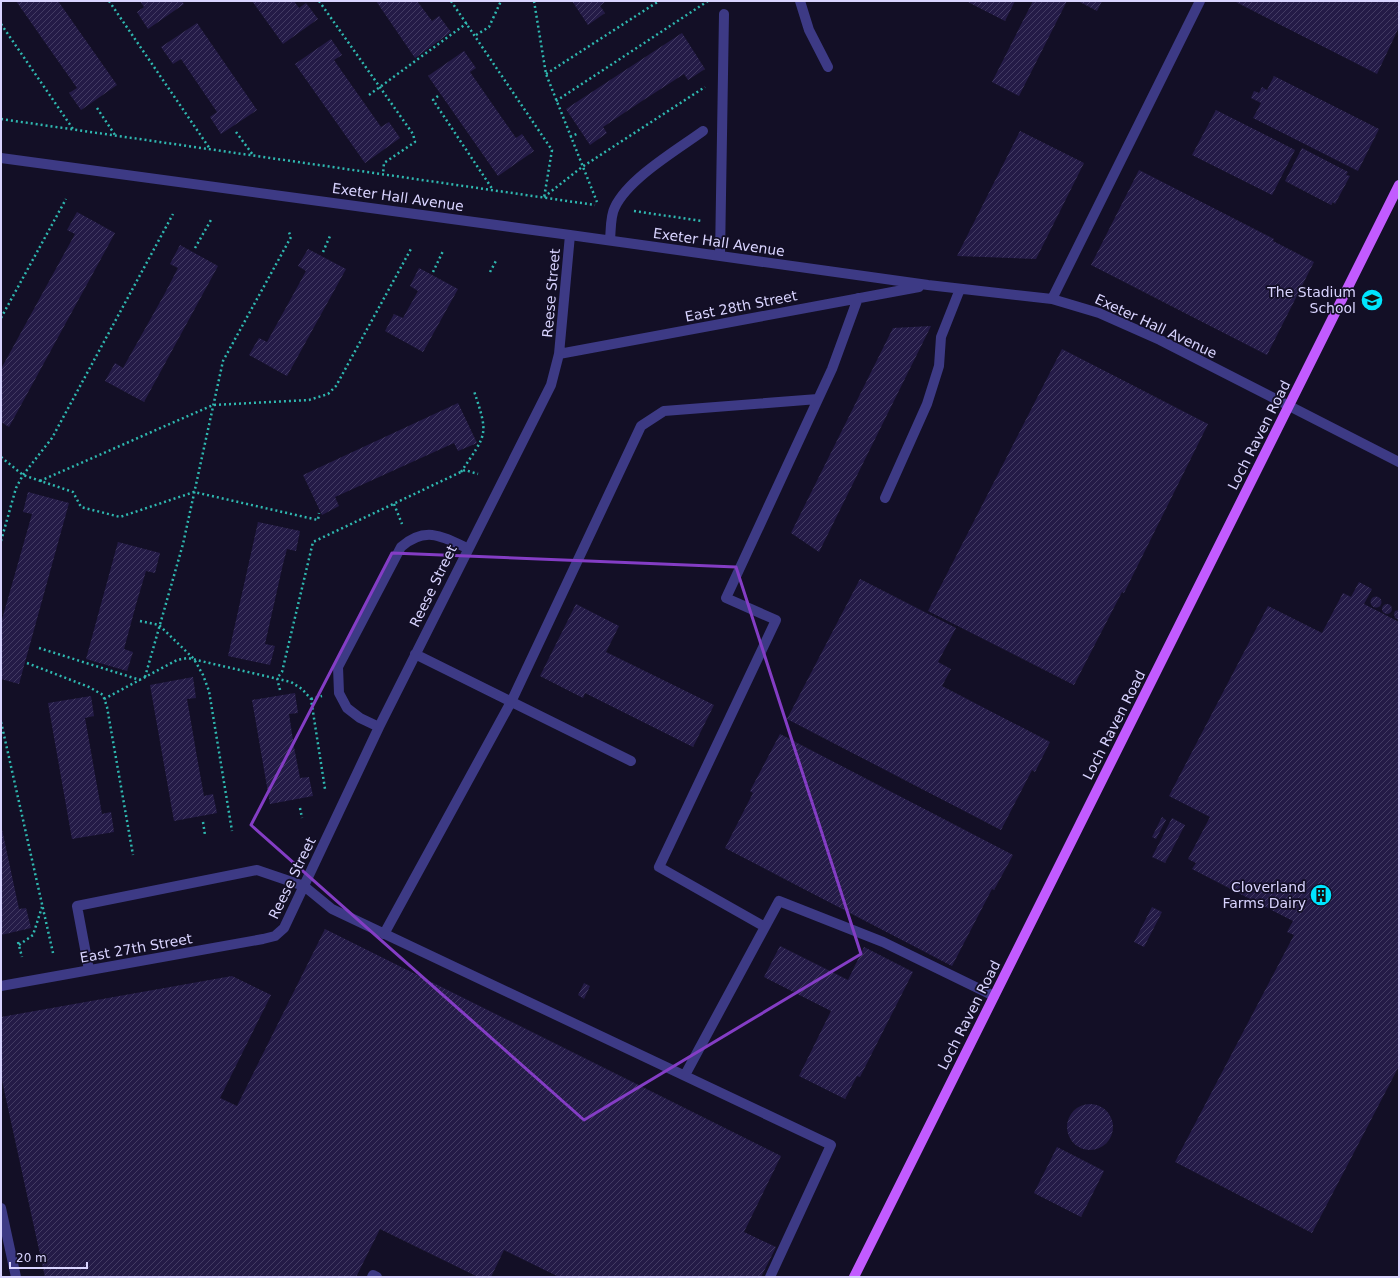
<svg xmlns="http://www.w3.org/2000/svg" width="1400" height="1278" font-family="'DejaVu Sans',sans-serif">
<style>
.building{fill:url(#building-hatch)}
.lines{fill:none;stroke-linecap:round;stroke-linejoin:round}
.path{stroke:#2fb8b0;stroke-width:2.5;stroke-dasharray:2 3;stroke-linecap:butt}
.minor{stroke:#3d3a85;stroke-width:10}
.major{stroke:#c25bff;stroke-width:10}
.marked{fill:none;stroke:#843dc5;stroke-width:3;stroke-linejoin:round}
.labels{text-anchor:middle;stroke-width:3.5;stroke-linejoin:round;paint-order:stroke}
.street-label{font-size:14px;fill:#d9d4ff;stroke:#130f26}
.poi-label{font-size:14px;fill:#d9d4ff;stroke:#130f26;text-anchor:end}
</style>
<defs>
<pattern id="building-hatch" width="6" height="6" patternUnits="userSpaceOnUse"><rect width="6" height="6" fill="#241b47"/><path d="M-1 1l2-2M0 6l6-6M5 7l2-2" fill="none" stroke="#433b63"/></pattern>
</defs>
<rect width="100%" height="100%" fill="#130f26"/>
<path class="building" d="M16 1H58L117 85 81 110 69 93 77 88Z
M140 1H182L184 4 148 29 137 12 144 7Z
M252 1H294L299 8 306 3 318 19 283 44Z
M376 1H417L432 21 439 16 451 32 415 58Z
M572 1H606L600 6 605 13 588 25Z
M966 1H1015L1005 21Z
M1033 1H1067L1019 96 992 82Z
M1078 1H1102L1097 11Z
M1234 1H1399V27L1377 74Z
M197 23 257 110 221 134 210 117 217 112 181 59 173 64 161 47Z
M682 33 705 69 688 80 684 74 642 101 603 127 607 133 590 145 566 109Z
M331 39 342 55 334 60 343 73 381 127 389 122 400 138 365 163 295 64Z
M464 51 476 68 470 72 516 138 522 134 534 151 498 176 428 76Z
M1274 76 1379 129 1358 171 1253 118 1261 103 1251 98 1254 91 1259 93 1262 87 1267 90Z
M1216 110 1295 150 1272 195 1192 155Z
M1020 131 1084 163 1036 259 957 256Z
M1302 148 1348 172 1346 175 1350 176 1335 204 1333 202 1331 205 1285 181Z
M1139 170 1274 239 1273 241 1314 262 1267 355 1091 265Z
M77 212 115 233 9 427 1 422V369L75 234 67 230Z
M180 245 218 266 144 402 105 381 115 363 123 368 164 295 178 268 170 264Z
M308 249 346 269 287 376 249 355 259 338 267 342 299 284 306 271 298 266Z
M419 268 458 289 423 352 385 331 394 314 403 318 418 291 410 286Z
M931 326 823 544 819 552 791 533 893 328Z
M1062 349 1208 424 1124 593 1122 592 1074 685 928 611Z
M458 403 477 443 458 451 454 443 335 497 339 506 322 515 303 475Z
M28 492 69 503 19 684 1 679V623L32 514 23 512Z
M258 522 300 531 296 551 287 549 283 564 265 644 275 646 270 665 228 656Z
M118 542 160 553 155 573 146 571 137 601 124 649 133 652 127 671 86 659Z
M860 579 956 628 938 662 951 669 942 686 1050 742 1035 772 1032 770 1001 830 787 719Z
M1359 582 1372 589 1364 604 1399 622V1066L1312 1233 1175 1162 1294 935 1287 932 1293 921 1192 869 1196 863 1188 859 1210 817 1169 796 1268 606 1322 633 1343 593 1351 597Z
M1370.5 602a5.5 5.5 0 1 1 11 0a5.5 5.5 0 1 1-11 0Z
M1382 609a5 5 0 1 1 10 0a5 5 0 1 1-10 0Z
M576 604 619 626 606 652 714 705 693 747 585 693 583 698 540 676Z
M1399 610V620L1395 618 1394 614 1395 611Z
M193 677 196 698 187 699 198 763 204 796 213 794 217 813 174 821 150 685Z
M295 693 298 713 289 714 294 747 300 778 309 777 313 796 270 804 252 700Z
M91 696 94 716 85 718 102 814 111 812 114 832 72 839 48 703Z
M780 734 1013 855 994 890 992 889 952 966 725 848 753 793 750 791Z
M1162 817 1166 820 1156 839 1152 837Z
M1172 818 1185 825 1165 863 1152 857Z
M1 825 19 909 26 908 31 928 1 935Z
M1152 907 1162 912 1144 947 1134 942Z
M325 929 781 1156 744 1232 776 1247 761 1277H559L504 1250 491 1277H478L380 1229 356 1277H45L1 1076V1017L232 976 271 995 220 1098 237 1106Z
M780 946 848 980 864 947 913 972 860 1077 857 1076 845 1099 799 1076 831 1011 764 977Z
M584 983 590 986 584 999 578 995Z
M1067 1127a23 23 0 1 1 46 0a23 23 0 1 1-46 0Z
M1057 1147 1104 1171 1081 1217 1034 1193Z"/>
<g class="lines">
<path class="path" d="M109 1 210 149
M319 1 413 134 415 142 384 163 383 174
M451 1 552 150 544 198
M534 1 546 74 597 202
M1 24 73 129
M476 35 489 27 501 1
M546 74 659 1
M369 95 467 23
M438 96 433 100 493 190
M556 101 708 1
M97 108 115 135
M1 119 595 205
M236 132 253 155
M570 137 579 133
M544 197 582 167 705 87
M634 211 702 221
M195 248 211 220
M323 252 330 236
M433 272 443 251
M490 272 497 259
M1 318 66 199
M1 457 23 475 73 492 81 507 120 517 194 492 318 520 319 513
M461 472C487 433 489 436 474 391
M40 481 213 405 309 400 328 394 336 386 412 247
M394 504 402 524
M1 541 16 488 23 475 52 438 173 214
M140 621 159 625 194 659 203 675 209 691 232 831
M39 648 140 680
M27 663 89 687 103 695 107 707 133 855
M145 677 183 544 223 361 291 237 288 230
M280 690 277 678 282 672 313 542 465 470 478 474
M104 699 177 660 188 658 291 682 302 689 311 699 325 789
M311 699 322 696
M1 722 53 953
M300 808 302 818
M203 822 205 835
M18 942 22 957
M19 945 33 935 42 907"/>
<path class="minor" d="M800 1 809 30 828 67
M1 158 570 235 928 285 1052 299 1099 313 1160 340 1399 462
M610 240C611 231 610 216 615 207 629 178 677 150 703 131
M720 256 724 14
M1052 299 1200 1
M559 354 919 287
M885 498 927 404 939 366 941 337 960 289
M415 654 631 761
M379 727 360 718 347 708 339 693 338 667 401 547C425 526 442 536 467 548
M765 927 659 867 776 620 726 598 832 369 858 298
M384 934 511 702 641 426 664 411 818 399
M89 970 77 906 257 870 304 886 332 909 831 1145 770 1277
M1 986 263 939 275 936 284 928 379 727 551 385 559 354 570 235
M685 1075 779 901 883 942 994 996
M1 1208 16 1277
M372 1277 373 1275 377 1277"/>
<path class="major" d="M854 1277 1399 185"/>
</g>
<path class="marked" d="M392 553 736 567 861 954 584 1120 251 825Z"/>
<defs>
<g id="school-disc" transform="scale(1.15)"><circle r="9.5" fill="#00e5ff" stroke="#130f26"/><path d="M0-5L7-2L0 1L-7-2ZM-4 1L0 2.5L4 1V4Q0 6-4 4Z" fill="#111"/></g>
<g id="building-disc" transform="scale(1.15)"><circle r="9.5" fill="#00e5ff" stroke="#130f26"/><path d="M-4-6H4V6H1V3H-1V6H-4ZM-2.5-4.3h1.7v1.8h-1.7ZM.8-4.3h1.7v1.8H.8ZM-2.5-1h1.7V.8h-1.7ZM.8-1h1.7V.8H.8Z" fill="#111"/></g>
</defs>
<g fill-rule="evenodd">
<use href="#school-disc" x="1372" y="300"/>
<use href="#building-disc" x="1321" y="895"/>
</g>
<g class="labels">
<g class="street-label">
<text transform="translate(398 197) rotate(8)" y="5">Exeter Hall Avenue</text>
<text transform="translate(719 242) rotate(8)" y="5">Exeter Hall Avenue</text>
<text transform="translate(551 293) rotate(-85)" y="5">Reese Street</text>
<text transform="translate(741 306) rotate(-11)" y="5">East 28th Street</text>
<text transform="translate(1156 326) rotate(25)" y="5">Exeter Hall Avenue</text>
<text transform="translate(1259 435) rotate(-63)" y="5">Loch Raven Road</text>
<text transform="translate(433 586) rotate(-64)" y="5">Reese Street</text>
<text transform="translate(1114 725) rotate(-63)" y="5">Loch Raven Road</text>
<text transform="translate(292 878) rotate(-64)" y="5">Reese Street</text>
<text transform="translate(136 948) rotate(-10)" y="5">East 27th Street</text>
<text transform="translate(969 1015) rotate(-63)" y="5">Loch Raven Road</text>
</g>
<g class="poi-label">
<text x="1356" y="297">The Stadium<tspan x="1356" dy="16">School</tspan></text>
<text x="1306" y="892">Cloverland<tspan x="1306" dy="16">Farms Dairy</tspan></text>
</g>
</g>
<rect width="1400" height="1278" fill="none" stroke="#d9d4ff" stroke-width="4"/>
<path d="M10 1262v6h77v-6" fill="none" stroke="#d9d4ff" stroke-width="2"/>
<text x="16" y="1262" font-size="12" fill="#d9d4ff" stroke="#130f26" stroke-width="3" paint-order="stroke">20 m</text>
</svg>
